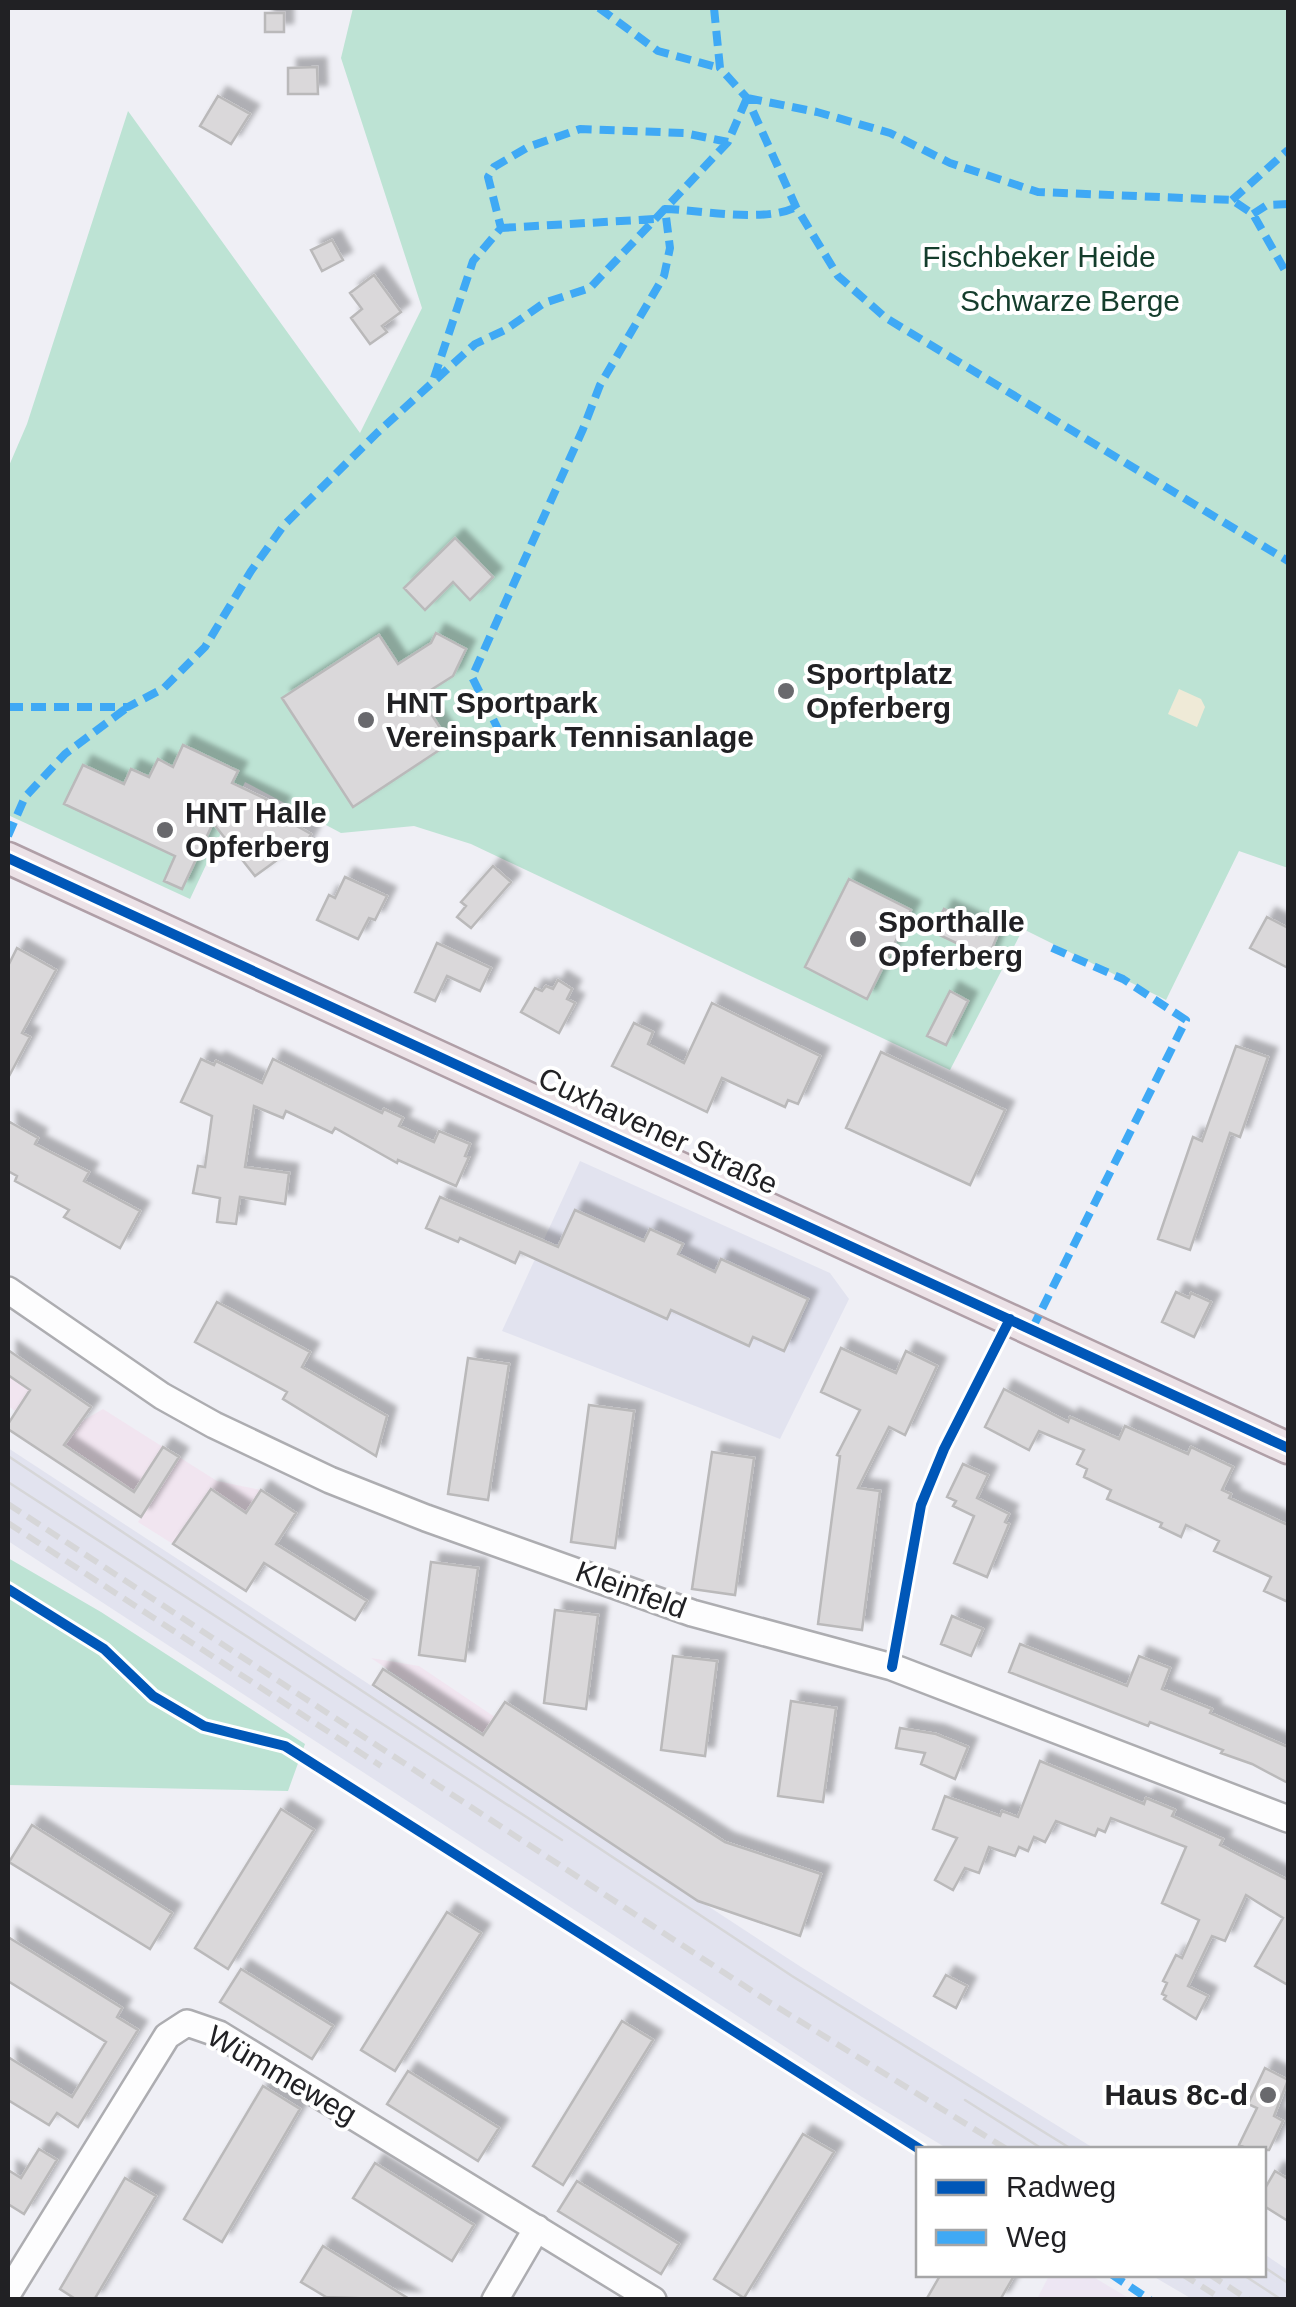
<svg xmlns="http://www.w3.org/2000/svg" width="1296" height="2307" font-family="Helvetica,sans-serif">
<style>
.built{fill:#e2e3ef}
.industrial{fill:#f1e5f0}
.education{fill:#ede6f3}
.green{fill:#bde3d4}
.sand{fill:#efead7}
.building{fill:#dad8da;stroke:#bab9ba;stroke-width:2.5;filter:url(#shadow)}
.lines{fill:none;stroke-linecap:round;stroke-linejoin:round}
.minor-casing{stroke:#adadb1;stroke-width:30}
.major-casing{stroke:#b09fa7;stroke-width:35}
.minor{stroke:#fdfdfe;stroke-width:25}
.major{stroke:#ece2e7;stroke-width:30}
.tram{stroke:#d6d6d8;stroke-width:2.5}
.rail{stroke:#d6d6d8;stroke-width:6;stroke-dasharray:15 8;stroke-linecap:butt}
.quiet{stroke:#3fa9f5;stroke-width:8;stroke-dasharray:15 8;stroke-linecap:butt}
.cycleway-casing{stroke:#fff;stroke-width:16}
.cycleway{stroke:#0057b8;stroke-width:10}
.poi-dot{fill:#69696d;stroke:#fff;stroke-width:4}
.labels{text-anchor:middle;stroke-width:8;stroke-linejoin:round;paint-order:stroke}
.park-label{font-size:30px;fill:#143d2c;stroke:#fff}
.poi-label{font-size:30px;font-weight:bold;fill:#212124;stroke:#fff;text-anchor:start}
.street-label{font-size:30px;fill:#212124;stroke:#fff}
</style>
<defs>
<filter id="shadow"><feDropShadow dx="9" dy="-9" stdDeviation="2.5" flood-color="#0004"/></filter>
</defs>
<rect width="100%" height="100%" fill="#efeff5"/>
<path class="built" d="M580 1161 830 1273 849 1299 780 1439 502 1331Z
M8 1448 801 1967 1095 2149H948L862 2097 8 1541Z
M1264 2254 1288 2270V2299H1192L1151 2275 1264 2274Z"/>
<path class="industrial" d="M8 1375 79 1423 103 1409 163 1447 134 1491 8 1406Z
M179 1457 217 1481 261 1490 211 1568 138 1522Z
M371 1658 419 1666 511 1728 726 1861 815 1892 806 1918 710 1885Z"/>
<path class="education" d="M1050 2274 1090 2275 1130 2299H1037Z"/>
<path class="green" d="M353 8H1288V868L1239 851 1166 1000 1023 929 950 1070 471 844 414 826 341 833 245 782 190 899 8 815V468L27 424 128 111 360 433 422 308 341 58Z
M8 1558 101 1612 305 1744 288 1791 8 1785Z"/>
<path class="sand" d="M1179 689 1201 699 1205 707 1197 727 1168 714Z"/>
<path class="building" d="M265 13H284V32H265Z
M317 67 318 94H288V68Z
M218 96 250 114 231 144 200 126Z
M332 240 343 260 322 271 311 250Z
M374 275 401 312 382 326 387 332 370 344 351 318 362 309 350 293Z
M455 538 493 577 470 600 453 582 425 610 404 588Z
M436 633 466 649 453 676 420 697 450 743 353 807 282 698 379 635 398 664 431 643Z
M183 745 238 771 232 783 281 806 277 815 311 834 302 851 295 847 255 876 213 823 182 889 164 881 175 856 64 804 83 765 124 784 131 769 149 777 158 759 173 767Z
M493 866 511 882 471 928 457 917 466 906 461 902Z
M345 877 387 896 375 920 369 918 358 939 317 920 329 895 335 898Z
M849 879 911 910 867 999 805 967Z
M944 909 998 934 988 958 933 932Z
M1267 917 1288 928V968L1250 948Z
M437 943 491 968 480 991 447 976 435 1001 415 992Z
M17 948 56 970 22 1033 30 1037 8 1078V966Z
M558 980 572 989 567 999 575 1003 559 1033 521 1012 535 988 542 991 546 986 553 989Z
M950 991 968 1001 946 1045 927 1036Z
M712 1003 820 1056 798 1104 788 1100 785 1107 722 1078 707 1112 612 1066 634 1023 653 1032 648 1044 684 1063Z
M1236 1046 1268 1057 1240 1137 1230 1133 1190 1250 1158 1239 1193 1137 1202 1141Z
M881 1052 1005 1110 970 1185 846 1128Z
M201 1059 214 1065 216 1061 262 1083 273 1059 382 1113 384 1109 403 1118 399 1126 434 1142 439 1131 470 1144 465 1156 469 1157 456 1186 398 1160 397 1163 335 1128 332 1133 286 1111 283 1118 254 1106 245 1167 289 1173 285 1204 240 1197 236 1224 217 1222 220 1198 193 1193 198 1166 205 1167 212 1116 181 1102Z
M8 1121 38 1138 35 1144 89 1172 84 1181 140 1211 120 1248 64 1217 69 1210 15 1181 17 1176 8 1171Z
M440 1197 558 1247 575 1210 644 1241 650 1229 683 1244 678 1254 715 1272 721 1259 808 1299 784 1351 753 1337 749 1346 671 1310 667 1319 520 1252 515 1263 460 1238 458 1242 426 1228Z
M1176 1292 1189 1298 1191 1293 1211 1302 1194 1337 1162 1322Z
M217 1302 310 1352 302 1367 387 1416 376 1456 283 1399 287 1392 195 1342Z
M841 1348 896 1373 906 1351 937 1366 905 1435 889 1427 858 1488 880 1491 862 1630 818 1624 840 1456 837 1455 860 1410 821 1392Z
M8 1350 91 1407 64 1445 134 1492 163 1447 179 1457 141 1517 8 1429V1424L30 1390 8 1375Z
M468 1358 509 1364 488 1500 448 1494Z
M1004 1389 1068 1422 1070 1417 1119 1439 1125 1426 1188 1454 1191 1447 1233 1467 1222 1490 1231 1494 1229 1498 1288 1525V1602L1264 1591 1271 1577 1214 1551 1219 1541 1186 1525 1181 1537 1160 1527 1162 1523 1107 1499 1111 1490 1084 1477 1087 1469 1077 1464 1084 1450 1039 1431 1029 1450 985 1427Z
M589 1405 634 1411 615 1548 571 1542Z
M712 1452 754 1458 735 1595 692 1589Z
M963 1464 988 1475 977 1498 1009 1514 1005 1522 1009 1524 987 1577 954 1563 974 1516 953 1506 956 1501 947 1497Z
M211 1489 246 1513 261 1490 296 1513 276 1544 367 1601 355 1620 264 1563 246 1591 173 1544Z
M431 1562 478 1568 465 1661 419 1655Z
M555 1610 598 1615 586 1709 544 1703Z
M952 1616 983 1629 971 1656 941 1644Z
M1020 1644 1127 1686 1139 1656 1170 1668 1162 1689 1212 1709 1210 1713 1288 1747V1783L1252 1764 1221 1753 1223 1750 1150 1722 1148 1726 1009 1672Z
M673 1656 717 1661 705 1756 661 1750Z
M383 1669 483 1735 505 1702 725 1842 821 1874 800 1936 698 1901 373 1685Z
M791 1701 836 1708 823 1802 778 1796Z
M900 1728 936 1734 968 1747 955 1779 921 1764 925 1753 896 1748Z
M1040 1761 1144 1804 1146 1798 1175 1810 1172 1816 1223 1839 1220 1845 1288 1880V1985L1255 1966 1283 1918 1246 1895 1225 1941 1212 1936 1188 1986 1208 1996 1196 2019 1164 1999 1166 1996 1162 1994 1167 1983 1163 1981 1176 1955 1182 1958 1199 1920 1162 1903 1186 1847 1111 1818 1105 1832 1098 1829 1095 1836 1056 1821 1045 1842 1034 1837 1028 1851 1019 1847 1015 1856 989 1847 979 1873 965 1868 953 1890 935 1880 957 1838 933 1829 945 1796 1000 1816 1002 1811 1018 1817Z
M281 1809 314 1830 228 1969 195 1948Z
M32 1825 172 1913 150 1949 9 1862Z
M447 1912 481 1933 395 2071 361 2050Z
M8 1937 122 2008 117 2017 138 2030 78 2127 57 2113 49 2125 8 2100V2057L72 2097 106 2042 8 1981Z
M241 1969 333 2026 312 2059 220 2002Z
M946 1975 967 1986 956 2008 934 1996Z
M622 2021 653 2040 563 2185 533 2166Z
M1265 2068 1288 2080 1274 2116 1283 2121 1269 2150H1250L1239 2145 1257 2108 1248 2104Z
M408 2071 499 2128 478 2161 387 2104Z
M263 2086 300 2109 222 2242 184 2219Z
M803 2134 834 2152 744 2298 714 2279Z
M39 2149 57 2160 24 2214 8 2204V2170L21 2178Z
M375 2163 474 2225 452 2261 353 2198Z
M1275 2171 1288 2179V2221L1264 2206V2190Z
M125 2178 156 2196 94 2300H77L60 2289Z
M577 2181 679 2244 661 2274 558 2211Z
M323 2246 411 2300 326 2297 301 2282Z
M941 2274H1015L1000 2300H926Z"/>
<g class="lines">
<g class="minor-casing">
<path id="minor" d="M8 1290 162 1396 214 1425 330 1480 426 1518 692 1613 892 1667 1288 1819
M8 2293 167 2036 187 2023 219 2034 653 2300
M495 2300 537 2228"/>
</g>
<g class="major-casing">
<path id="major" d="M8 858 1288 1448"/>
</g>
<use href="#minor" class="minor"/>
<use href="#major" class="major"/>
<path class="tram" d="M8 1456 792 1976 1073 2150
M8 1482 562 1840
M965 2100 1044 2150
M1264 2267 1288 2283
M1242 2274 1282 2300"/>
<path class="rail" d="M8 1504 769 2002 1008 2150
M8 1523 381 1766
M1182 2274 1220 2298
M1209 2274 1249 2300"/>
<path class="quiet" d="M599 8 658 51 720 68
M714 8 720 68 747 98 796 207 838 276 886 318 1288 561
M747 98 817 112 890 133 950 163 1038 192 1232 200 1253 214 1288 276
M1232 200 1288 150
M1253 214 1267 205 1288 204
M501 228 655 219
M434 378 473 261 501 228 488 177 494 167 528 147 580 129 684 133 728 142
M8 707H128L164 688 205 647 251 571 284 525 377 433 475 344 505 330 544 303 590 288 728 142 747 98
M500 733 472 677 583 429 600 385 664 276 670 248 665 209C700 210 766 223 796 207
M8 836 25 797 65 754 128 707
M1032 1329 1186 1020 1123 979 1050 947
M1111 2274 1150 2300"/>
<g class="cycleway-casing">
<path id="cycleway" d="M8 858 1288 1448
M8 1589 104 1649 153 1696 204 1726 285 1746 921 2150
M892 1667 921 1505 944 1449 1010 1319"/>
</g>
<use href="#cycleway" class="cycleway"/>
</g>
<g class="poi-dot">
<circle cx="786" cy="691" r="10"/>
<circle cx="366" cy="720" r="10"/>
<circle cx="165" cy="830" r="10"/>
<circle cx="858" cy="939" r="10"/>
<circle cx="1268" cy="2095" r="10"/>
</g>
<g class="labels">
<g class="park-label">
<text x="1039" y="267">Fischbeker Heide</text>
<text x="1070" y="311">Schwarze Berge</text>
</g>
<g class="poi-label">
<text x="806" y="684">Sportplatz<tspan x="806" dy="34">Opferberg</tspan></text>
<text x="386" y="713">HNT Sportpark<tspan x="386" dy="34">Vereinspark Tennisanlage</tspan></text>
<text x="185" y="823">HNT Halle<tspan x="185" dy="34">Opferberg</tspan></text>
<text x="878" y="932">Sporthalle<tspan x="878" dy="34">Opferberg</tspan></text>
<text x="1248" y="2105" text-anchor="end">Haus 8c-d</text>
</g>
<g class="street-label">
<text transform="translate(658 1131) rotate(25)" y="10">Cuxhavener Straße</text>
<text transform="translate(631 1590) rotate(20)" y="10">Kleinfeld</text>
<text transform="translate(282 2075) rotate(30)" y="10">Wümmeweg</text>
</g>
</g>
<rect width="1296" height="2307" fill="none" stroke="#212124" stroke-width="20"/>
<rect x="916" y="2147" width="350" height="130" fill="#ffffff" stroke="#a6a6a7" stroke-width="2.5"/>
<rect x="936" y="2180" width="50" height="15" fill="#0057b8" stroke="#a6a6a7" stroke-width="2.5"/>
<text x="1006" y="2197" font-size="30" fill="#212124">Radweg</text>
<rect x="936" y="2230" width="50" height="15" fill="#3fa9f5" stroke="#a6a6a7" stroke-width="2.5"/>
<text x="1006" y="2247" font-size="30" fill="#212124">Weg</text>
</svg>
